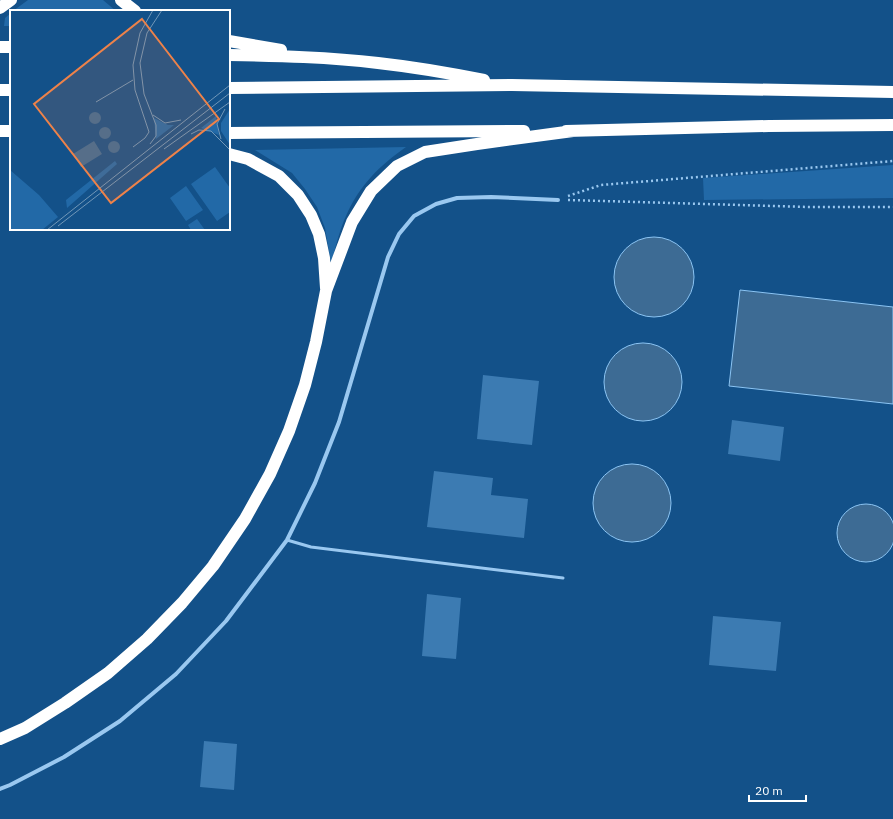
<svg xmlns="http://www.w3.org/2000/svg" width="893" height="819" font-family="'IBM Plex Sans',sans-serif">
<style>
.green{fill:#2269a7}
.water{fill:#3d6b94;stroke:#8bc4f3}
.building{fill:#3c7bb2}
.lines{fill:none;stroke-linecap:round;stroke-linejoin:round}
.path{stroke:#9ac8f0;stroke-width:2.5;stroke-dasharray:2 3;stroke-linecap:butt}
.lane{stroke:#9ac8f0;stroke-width:3}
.street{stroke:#9ac8f0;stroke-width:4}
.highway{stroke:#fff;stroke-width:12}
.inset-road{fill:none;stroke:#7197b8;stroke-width:1}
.view{fill:#ee8249;fill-opacity:0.15;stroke:#ee8249;stroke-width:2}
.inset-edge{fill:none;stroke:#fff;stroke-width:2}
</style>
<rect width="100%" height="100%" fill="#135189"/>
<path class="green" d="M28 0H103L116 11H13Z
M11 13V26H4L5 18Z
M406 147C380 165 359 186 346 216 339 231 336 247 331 263L325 228 317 207 305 189 292 173 255 150Z
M893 165V198L704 200 703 178Z"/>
<path class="water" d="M614 277a40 40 0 1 1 80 0a40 40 0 1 1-80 0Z
M740 290 893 307V404L729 386Z
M604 382a39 39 0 1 1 78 0a39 39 0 1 1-78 0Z
M593 503a39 39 0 1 1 78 0a39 39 0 1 1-78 0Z
M837 533a29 29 0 1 1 58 0a29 29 0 1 1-58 0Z"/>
<path class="building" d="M483 375 539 381 532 445 477 439Z
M732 420 784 427 780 461 728 454Z
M434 471 493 478 491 495 528 499 524 538 427 527Z
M427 594 461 598 456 659 422 656Z
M713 616 781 622 776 671 709 665Z
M204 741 237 744 234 790 200 787Z"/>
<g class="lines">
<path class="path" d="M568 196 601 185 893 161
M568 200 808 207H893"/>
<path class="lane" d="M287 540 311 547 563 578"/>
<path class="street" d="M0 789 10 785 64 757 120 721 176 674 226 621 287 540 315 483 339 422 388 257 399 234 414 216 436 204 457 198 491 197 558 200"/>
<path class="highway" d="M121 0 135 11
M0 8 11 0
M229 41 281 50
M0 47H11
M229 55C279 56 329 57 378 63 414 67 449 73 484 80
M229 88 512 85 893 92
M0 90H11
M0 131H11
M566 131 769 126 893 125
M229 133 524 131
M229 154 248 159 279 176 298 195 311 215 319 234 324 258 326 288
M0 739 25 728 65 703 108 673 147 639 182 603 213 566 245 519 270 474 289 431 305 385 316 342 326 291 352 222 371 191 397 166 425 152 477 144 573 131"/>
</g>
<g transform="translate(10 10)">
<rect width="220" height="220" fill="#135189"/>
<path d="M220 99V135L211 121V113ZM206 106 209 125 191 118ZM144 108 158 115H164L146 129ZM105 151 107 154 57 198 56 190ZM205 157 220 178V202L207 211 181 174ZM0 160 29 185 48 207 32 220H0ZM176 176 193 200 176 211 160 188ZM187 209 195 220H181L178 215Z" fill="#2269a7"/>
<path d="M79 108a6 6 0 1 1 12 0a6 6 0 1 1-12 0ZM89 123a6 6 0 1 1 12 0a6 6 0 1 1-12 0ZM98 137a6 6 0 1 1 12 0a6 6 0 1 1-12 0ZM84 131 92 144 71 157 63 144Z" fill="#3d6b94"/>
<path class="inset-road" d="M86 92 123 70M143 105 155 113 171 110M181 124 189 120 201 121 220 140M211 129 207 114 215 99M140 134 146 126V115L134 84 130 53 137 23 152 0M123 137 135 128 139 122 125 80 123 55 130 23 143 0M154 139 220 92M48 216 220 83M37 220 220 75"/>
<path class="view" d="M132 9 209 109 101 193 24 94Z"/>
<rect width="220" height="220" class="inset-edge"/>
</g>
<path d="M749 795v6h57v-6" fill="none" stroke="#ffffff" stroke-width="2"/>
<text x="755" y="795" font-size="12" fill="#ffffff" stroke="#135189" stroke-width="3" paint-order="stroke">20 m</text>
</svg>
